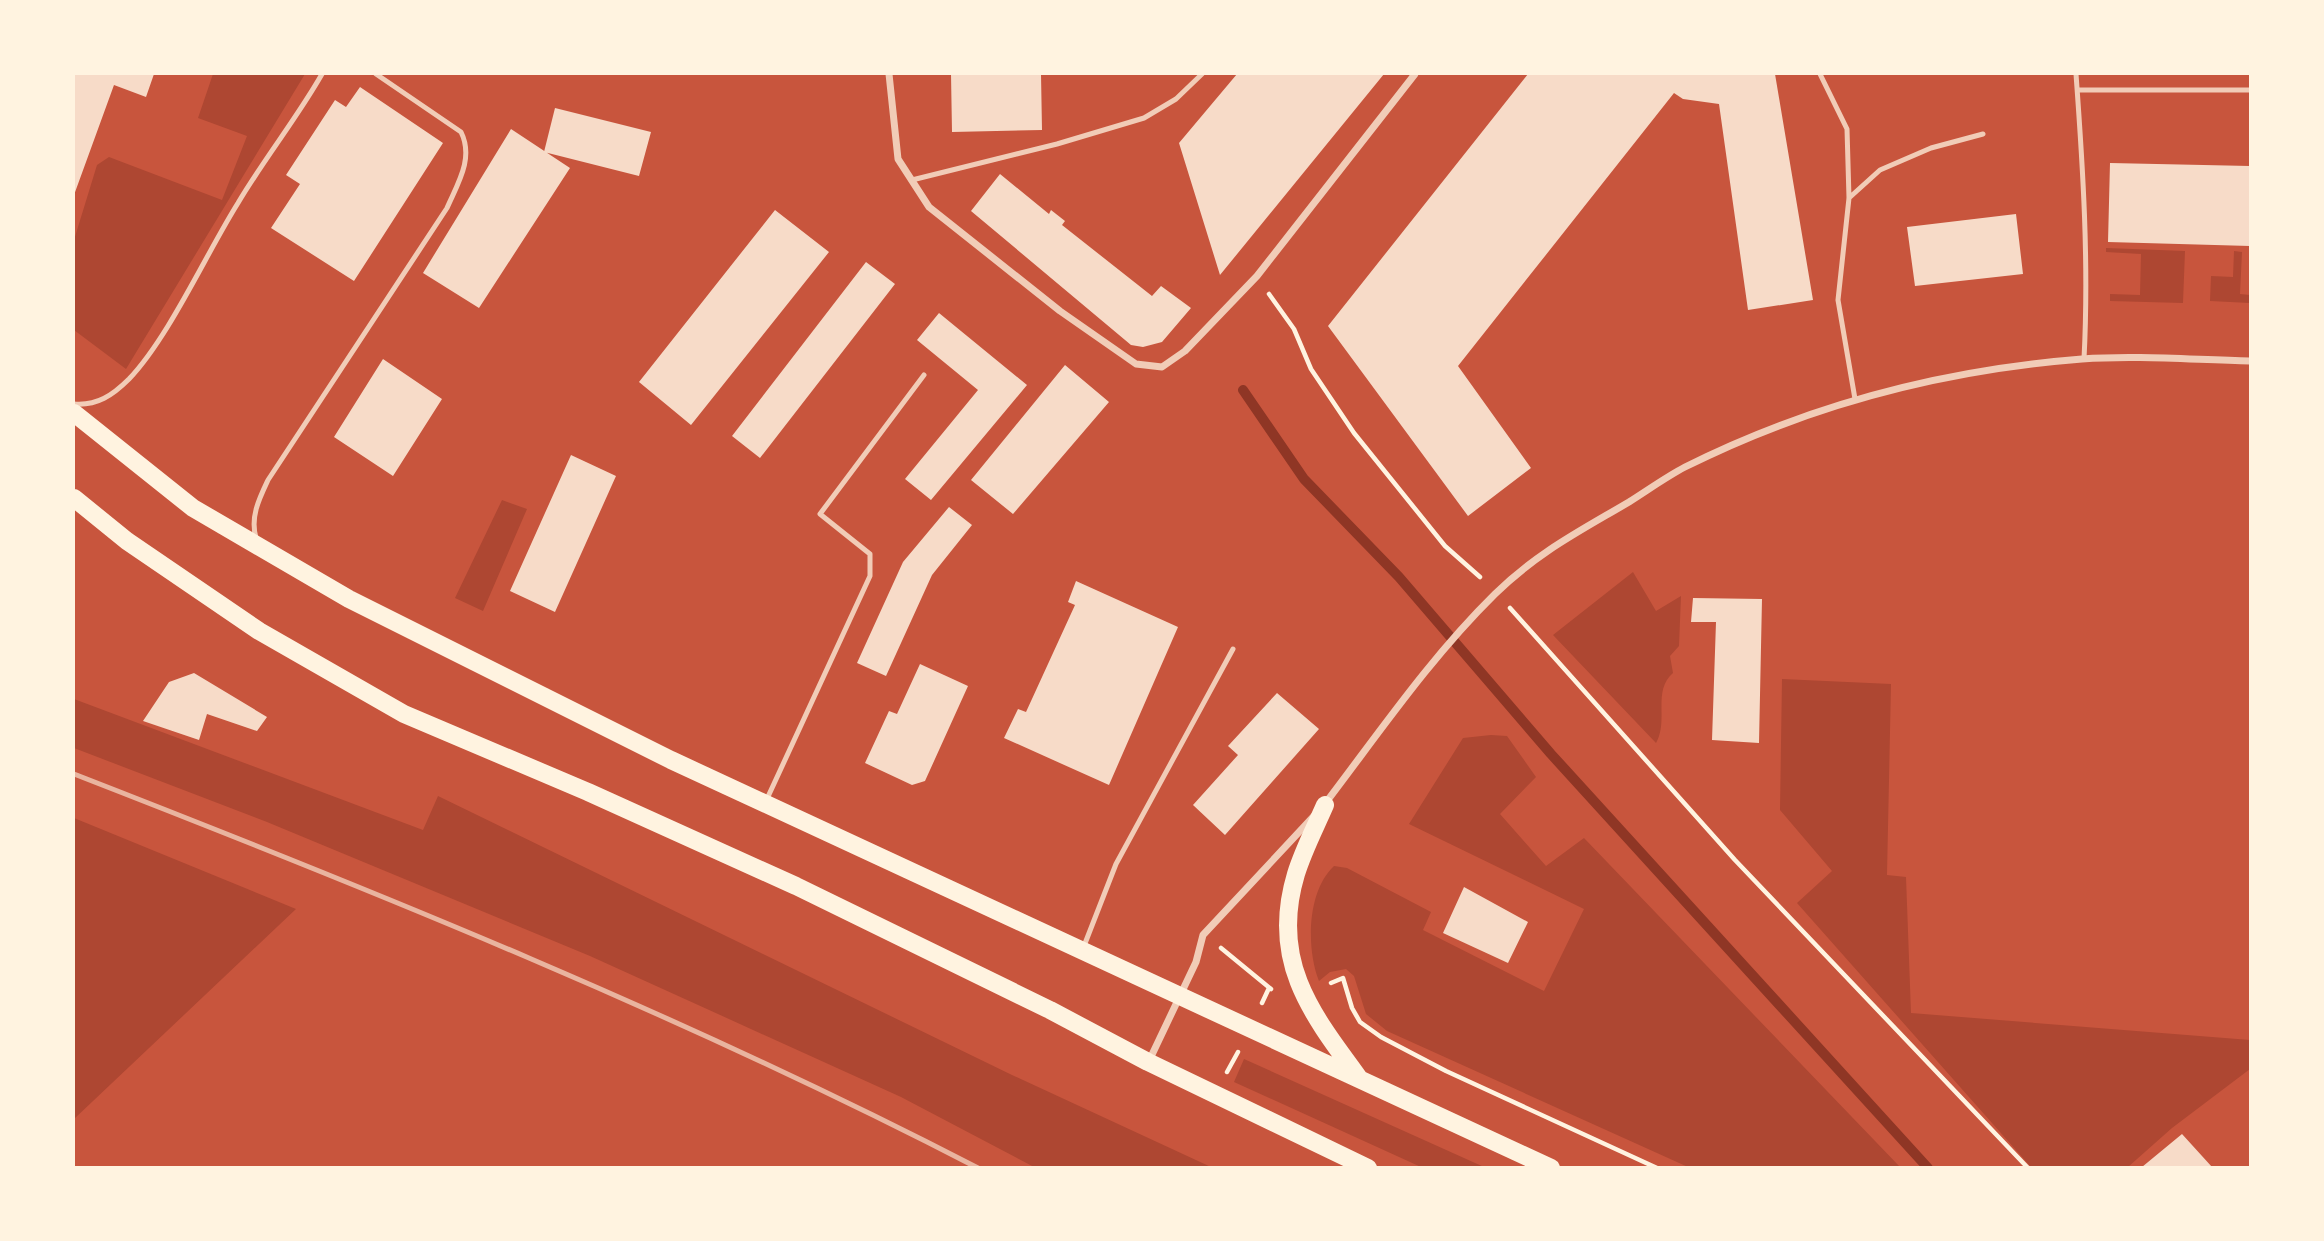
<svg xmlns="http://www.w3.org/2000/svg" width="2324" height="1241" font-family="Barlow,sans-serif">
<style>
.green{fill:#ae4732}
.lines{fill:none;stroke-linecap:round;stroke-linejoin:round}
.stream{stroke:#8f3625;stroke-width:10}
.building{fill:#f7dbc8}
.path{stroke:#fff3e0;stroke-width:4.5}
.service{stroke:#f1ccb7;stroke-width:5}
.minor{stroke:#f1ccb7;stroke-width:7}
.primary{stroke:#fff3e0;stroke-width:18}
.rail{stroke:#e9b49f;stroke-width:5}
</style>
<rect width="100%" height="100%" fill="#c8553d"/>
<path class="green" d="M213 74H305L126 369 74 330V240L97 165 109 157 222 200 247 136 198 118Z
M2106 248 2185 251 2183 303 2110 301V294L2140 295 2141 254 2106 252Z
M2234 251 2242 252 2240 294 2250 295V303L2210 301 2211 276 2233 277Z
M502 500 527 509 483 611 455 598Z
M1633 572 1656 611 1681 596 1679 646 1670 656 1673 673C1652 691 1669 720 1656 743L1553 635Z
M1782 679 1891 684 1887 875 1906 877 1911 1013 2250 1040V1069L2172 1128 2128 1167H2031L1797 903 1832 871 1780 810Z
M74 699 423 830 438 796 1012 1075 1211 1167H1034L901 1097 590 956 267 822 74 748Z
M1491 735 1507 736 1536 777 1500 814 1546 866 1584 838 1900 1167H1688L1387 1031 1366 1014 1354 976 1346 969 1330 972 1319 981C1306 948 1307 891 1334 866L1347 868 1431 912 1423 930 1544 991 1584 909 1409 824 1463 738Z
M74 818 296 909 74 1119Z
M1244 1059 1484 1167H1421L1234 1082Z"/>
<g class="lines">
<path class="stream" d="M1243 390 1304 479 1399 577 1551 754 1928 1168"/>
</g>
<path class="building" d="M74 74H154L146 97 114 85 74 195Z
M951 74H1041L1042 130 952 132Z
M1237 74H1384L1220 275 1179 143Z
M1528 74H1775L1813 300 1748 310 1719 104 1683 99 1674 93 1458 366 1531 468 1468 516 1328 326Z
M360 87 443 143 354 281 271 228 300 184 286 175 335 100 346 107Z
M555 108 651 132 639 176 544 152Z
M511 129 570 168 479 308 423 273Z
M2110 163 2250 166V246L2108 242Z
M1000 174 1049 214 1051 210 1065 221 1062 225 1152 296 1161 286 1191 308 1162 342 1143 347 1131 345 971 211Z
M775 210 829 252 691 425 639 382Z
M2016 214 2023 274 1915 286 1907 227Z
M866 262 895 284 760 458 732 436Z
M939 313 1027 385 931 500 905 479 978 390 917 340Z
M383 359 442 399 393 476 334 437Z
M1065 365 1109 402 1013 514 971 480Z
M571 455 616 476 555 612 510 591Z
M949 507 972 525 932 575 886 676 857 663 903 562Z
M1076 581 1178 627 1109 785 1004 738 1018 709 1026 712 1075 605 1068 602Z
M1693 598 1762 599 1759 743 1712 740 1716 622H1691Z
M920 664 968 686 925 781 912 785 865 763 889 711 897 714Z
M194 673 267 717 257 731 207 714 199 740 143 721 169 682Z
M1277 693 1319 729 1225 835 1193 805 1238 755 1228 746Z
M1464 887 1528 922 1508 963 1443 933Z
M2182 1134 2212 1167H2142Z"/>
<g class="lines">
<path class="path" d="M1269 294 1294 329 1311 369 1354 433 1445 546 1480 577
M1510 608 1735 860 2028 1168
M1221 948 1271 989
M1331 983 1343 978 1352 1008 1360 1022 1381 1037 1446 1071 1657 1168
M1262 1003 1269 988
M1227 1072 1238 1052"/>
<path class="service" d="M1820 74 1847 129 1849 198 1838 300 1855 399
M2076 74C2083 169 2089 263 2084 359
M2078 90H2250
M912 180 1057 144 1144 118 1176 99 1202 74
M1849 198 1880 170 1931 148 1983 134
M74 404C97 406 113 395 129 379 169 337 206 254 238 203 264 159 297 118 322 74
M256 538C250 517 259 499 268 480L447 208C458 183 474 158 461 132L376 74
M766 801 870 576V554L820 514 924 375
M1084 946 1116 864 1233 649"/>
<path class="minor" d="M889 74 898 159 929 207 1060 311 1136 364 1162 367 1185 351 1257 276 1415 74
M1324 805C1379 733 1430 658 1495 594 1538 552 1580 531 1629 502 1648 490 1666 477 1685 467 1809 405 1943 370 2082 359 2137 355 2195 360 2250 361
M1149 1061 1196 962 1203 935 1314 816"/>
<path class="primary" d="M74 413 193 508 349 599 671 760 1551 1168
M74 498 127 541 259 631 404 714 588 792 796 886 1050 1010 1148 1062 1368 1168
M1325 805C1315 828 1303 851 1296 874 1270 960 1310 1012 1359 1078"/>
<path class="rail" d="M74 774C380 893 686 1017 978 1168"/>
</g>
<rect width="2324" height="1241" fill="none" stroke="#fff3e0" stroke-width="150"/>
</svg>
